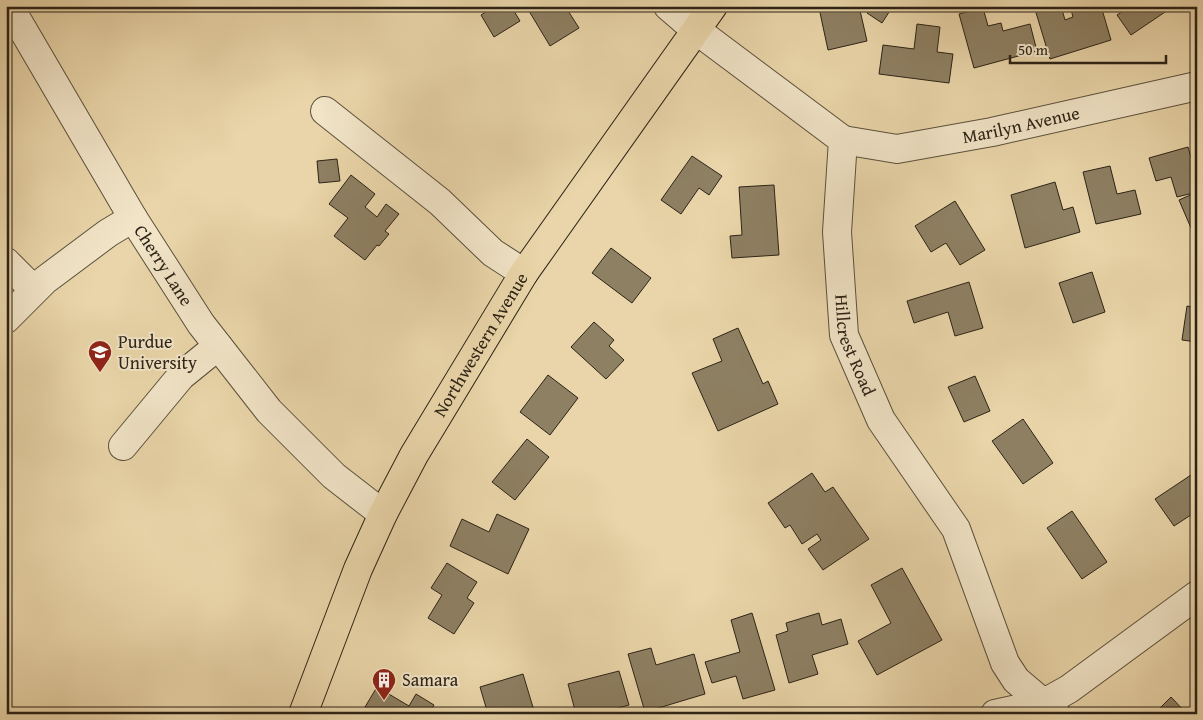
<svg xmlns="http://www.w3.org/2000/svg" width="1203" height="720" font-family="'Gentium Book Plus',serif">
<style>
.building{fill:#8e8063;stroke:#2c2317}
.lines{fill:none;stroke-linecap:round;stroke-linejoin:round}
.minor-casing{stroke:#5b503c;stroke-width:30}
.major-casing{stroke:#2c2317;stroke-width:30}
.minor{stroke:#f1e4c7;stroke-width:28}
.major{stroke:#e9d5a9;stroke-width:28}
.labels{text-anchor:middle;stroke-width:4;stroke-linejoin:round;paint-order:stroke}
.street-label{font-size:18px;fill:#2c2317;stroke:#f1e4c7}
.poi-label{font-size:18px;fill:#2c2317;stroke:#f1e4c7;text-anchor:start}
</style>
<rect width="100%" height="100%" fill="#e9d5a9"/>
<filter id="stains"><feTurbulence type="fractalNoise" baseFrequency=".004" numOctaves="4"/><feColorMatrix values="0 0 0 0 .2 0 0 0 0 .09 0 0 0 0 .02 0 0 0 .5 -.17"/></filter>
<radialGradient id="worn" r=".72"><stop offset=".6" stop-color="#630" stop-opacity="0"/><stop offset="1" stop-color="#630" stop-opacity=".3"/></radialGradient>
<path class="building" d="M495 6H511L520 21 494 37 481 15Z
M526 6H565L579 28 550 46Z
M827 6H859L867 41 828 50 819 8Z
M871 6H893L882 23 867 13Z
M1034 6H1061L1065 20 1073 17 1070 6H1101L1111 40 1050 59Z
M1130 6H1174L1131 35 1117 15Z
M983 8 988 26 1001 23 1003 31 1030 24 1037 51 974 68 959 14Z
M917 24 940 27 937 52 953 54 949 83 879 74 883 45 914 49Z
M1188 147 1197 177V192L1177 197 1171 177 1156 181 1149 158Z
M692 156 722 176 709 195 699 188 681 214 661 200Z
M337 159 340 181 319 183 317 161Z
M1110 166 1117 194 1135 190 1141 214 1096 224 1083 172Z
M351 175 375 194 365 207 377 217 386 204 399 214 385 231 389 234 379 246 377 245 365 260 334 236 348 218 329 204Z
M1055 182 1063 210 1073 207 1080 232 1025 248 1011 195Z
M774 185 779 255 732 258 730 236 742 235 739 187Z
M1197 192V225L1191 228 1179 200Z
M955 201 985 250 960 265 946 243 931 252 915 226Z
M611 248 651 278 632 303 592 273Z
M1092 272 1105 312 1073 323 1059 283Z
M969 282 983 328 955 336 948 312 914 323 907 301Z
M1187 306 1197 308V342L1182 340Z
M594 322 614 340 609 346 624 360 606 379 571 347Z
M738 328 763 384 768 381 778 404 718 431 692 373 722 361 713 339Z
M548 375 578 398 550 435 520 412Z
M975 376 990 411 964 422 948 387Z
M1023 419 1053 463 1023 484 992 441Z
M527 439 549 457 515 500 492 482Z
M1197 471V511L1174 526 1155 499Z
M812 473 825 492 833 487 869 539 823 570 808 549 821 540 817 534 802 544 790 525 785 528 768 503Z
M1072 511 1107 562 1082 579 1047 528Z
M497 514 529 529 508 574 450 546 462 519 489 532Z
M447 563 477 582 467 598 474 603 454 634 428 618 442 595 431 588Z
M902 568 942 640 877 675 858 641 891 623 871 585Z
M752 613 775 690 743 699 736 676 712 683 705 662 740 652 731 620Z
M819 613 822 625 841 619 848 644 812 655 818 674 789 683 776 635 788 631 786 623Z
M651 648 656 665 694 654 705 694 645 712 628 654Z
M619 671 629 705 596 714H576L568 684Z
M523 674 535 714H488L480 687Z
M377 687 409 706 416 694 434 705 429 714H377L365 707Z
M1171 697 1187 714H1154Z"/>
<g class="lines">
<g class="minor-casing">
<g id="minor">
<path id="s1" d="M9 6 133 218 201 324 269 411 334 476 383 514"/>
<path id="s2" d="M668 6 696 30 843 140 837 232 844 335 881 420 956 529 1005 663 1016 680 1056 714"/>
<path d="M325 111 440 202 493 253 524 273"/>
<path id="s3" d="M843 140 897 149 992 132 1197 86"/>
<path d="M6 262 34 290"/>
<path d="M6 319 45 280 108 233 133 218"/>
<path d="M123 446 181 376 218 346"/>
<path d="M995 714 1044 703 1069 689 1197 595"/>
</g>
</g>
<g class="major-casing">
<g id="major">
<path id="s4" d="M303 714 358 569 383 514 414 455 524 273 713 6"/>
</g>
</g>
<use href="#minor" class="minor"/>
<use href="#major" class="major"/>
</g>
<defs>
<g id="university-pin" transform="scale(1.25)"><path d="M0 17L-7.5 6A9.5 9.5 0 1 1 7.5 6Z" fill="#8f2418" stroke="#f1e4c7"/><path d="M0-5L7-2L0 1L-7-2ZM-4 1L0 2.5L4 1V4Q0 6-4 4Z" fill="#fff"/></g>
<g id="building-pin" transform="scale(1.25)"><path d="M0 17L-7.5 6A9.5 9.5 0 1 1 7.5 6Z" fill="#8f2418" stroke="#f1e4c7"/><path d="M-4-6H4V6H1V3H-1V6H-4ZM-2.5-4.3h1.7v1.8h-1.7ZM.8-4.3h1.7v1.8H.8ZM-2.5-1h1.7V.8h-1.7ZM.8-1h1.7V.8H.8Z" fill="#fff"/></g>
</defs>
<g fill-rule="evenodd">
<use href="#university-pin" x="100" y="352"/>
<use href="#building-pin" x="384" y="680"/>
</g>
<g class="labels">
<g class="street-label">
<text dy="6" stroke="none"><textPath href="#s3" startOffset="181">Marilyn Avenue</textPath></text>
<text dy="6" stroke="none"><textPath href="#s1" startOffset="302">Cherry Lane</textPath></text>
<text dy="6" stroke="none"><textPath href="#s2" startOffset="428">Hillcrest Road</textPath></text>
<text dy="6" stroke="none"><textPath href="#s4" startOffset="411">Northwestern Avenue</textPath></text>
</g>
<g class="poi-label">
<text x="118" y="348">Purdue<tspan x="118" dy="21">University</tspan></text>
<text x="402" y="686">Samara</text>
</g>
</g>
<rect width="1203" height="720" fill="none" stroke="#e9d5a9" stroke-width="25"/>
<rect x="8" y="8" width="1188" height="705" fill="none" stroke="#2c2317" stroke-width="2.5"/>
<rect x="12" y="12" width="1178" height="695" fill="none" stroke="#2c2317"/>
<path d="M1010 55v8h156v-8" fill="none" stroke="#2c2317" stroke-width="2.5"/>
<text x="1018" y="55" font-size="15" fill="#2c2317" stroke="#f1e4c7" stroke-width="4" paint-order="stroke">50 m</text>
<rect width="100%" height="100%" filter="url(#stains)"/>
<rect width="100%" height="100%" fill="url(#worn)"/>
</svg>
